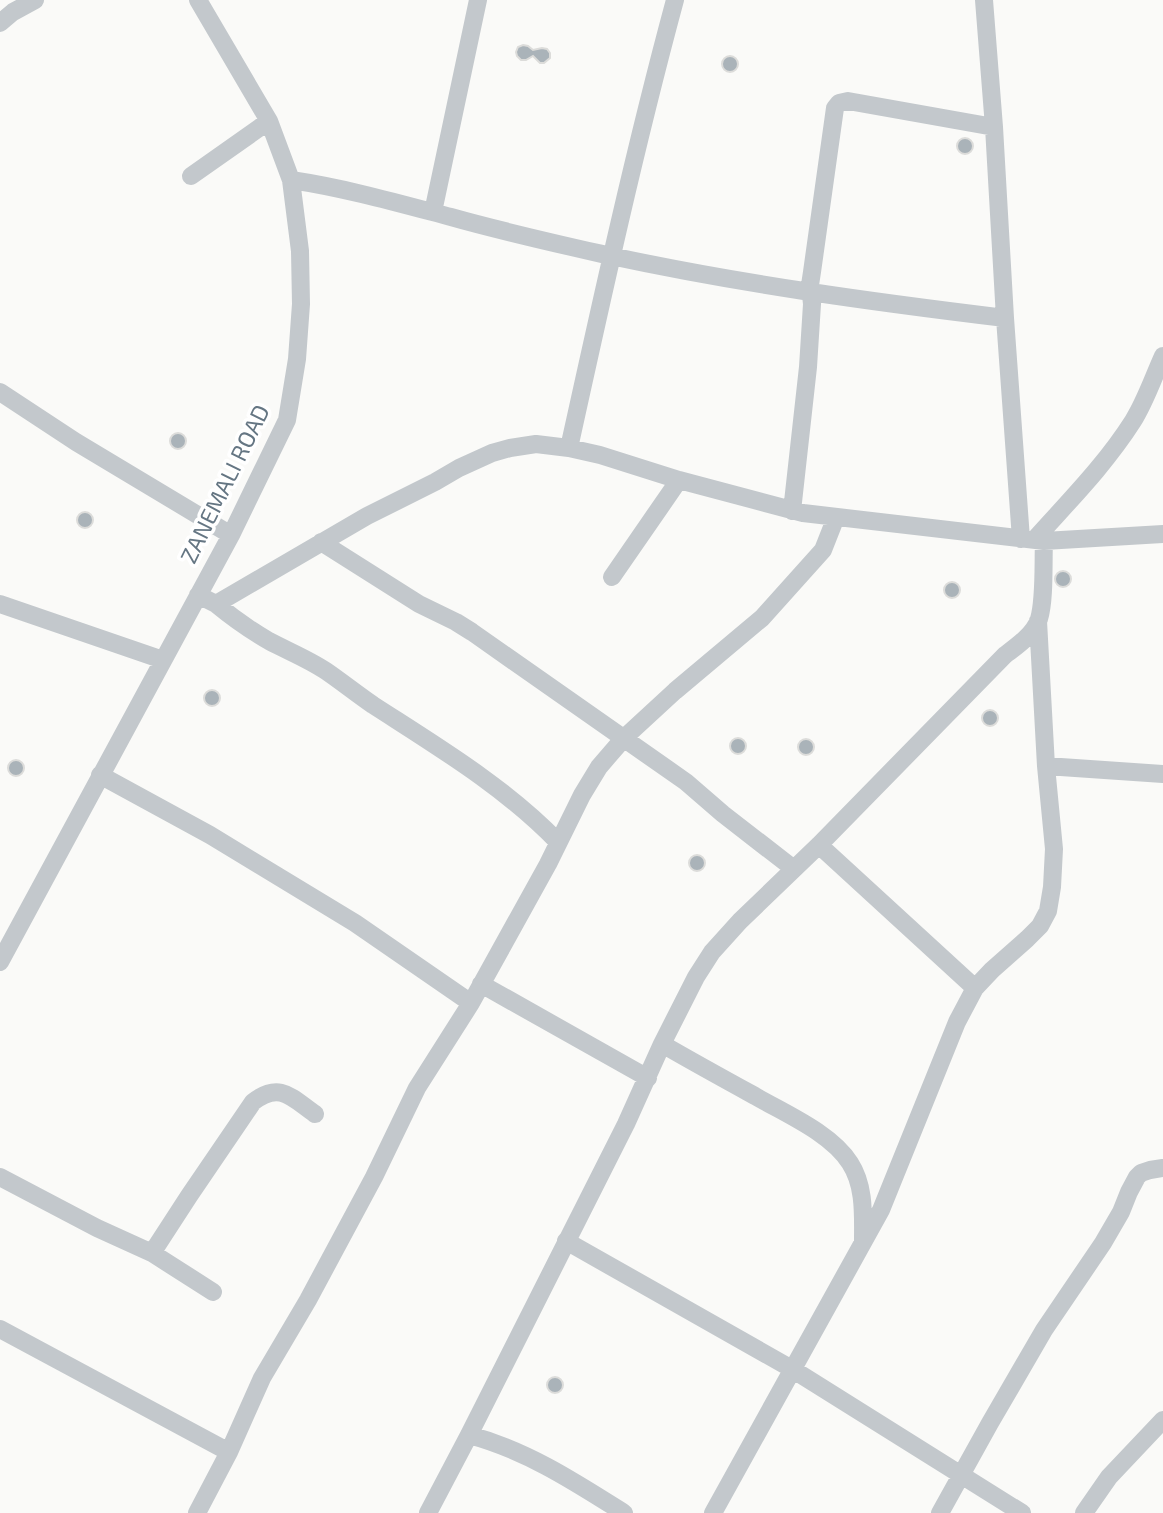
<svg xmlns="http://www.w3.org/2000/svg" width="1163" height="1513" font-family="'Exo 2',sans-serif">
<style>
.building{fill:#aab3b9;stroke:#dcdcda;stroke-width:2}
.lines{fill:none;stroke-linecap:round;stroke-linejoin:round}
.minor{stroke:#c3c8cc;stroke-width:18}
.labels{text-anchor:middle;stroke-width:7;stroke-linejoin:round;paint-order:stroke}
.street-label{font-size:23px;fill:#657683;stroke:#fff}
</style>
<rect width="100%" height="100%" fill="#fafaf8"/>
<path class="building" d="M523 45 528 46 533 50 542 48 547 49 550 53V58L544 63H540L533 56 526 60H521L517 56 516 52 518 47Z
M722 64a8 8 0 1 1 16 0a8 8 0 1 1-16 0Z
M957 146a8 8 0 1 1 16 0a8 8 0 1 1-16 0Z
M170 441a8 8 0 1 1 16 0a8 8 0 1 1-16 0Z
M77 520a8 8 0 1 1 16 0a8 8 0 1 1-16 0Z
M1055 579a8 8 0 1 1 16 0a8 8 0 1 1-16 0Z
M944 590a8 8 0 1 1 16 0a8 8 0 1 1-16 0Z
M204 698a8 8 0 1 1 16 0a8 8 0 1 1-16 0Z
M982 718a8 8 0 1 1 16 0a8 8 0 1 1-16 0Z
M730 746a8 8 0 1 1 16 0a8 8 0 1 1-16 0Z
M798 747a8 8 0 1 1 16 0a8 8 0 1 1-16 0Z
M8 768a8 8 0 1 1 16 0a8 8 0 1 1-16 0Z
M689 863a8 8 0 1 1 16 0a8 8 0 1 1-16 0Z
M547 1385a8 8 0 1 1 16 0a8 8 0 1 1-16 0Z"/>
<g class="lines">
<path class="minor" d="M984 0 994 127 1005 318 1021 539
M0 23 13 12 35 0
M191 176 269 121
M291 180C345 188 398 203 451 217 504 232 558 244 611 256 741 284 873 302 1005 318
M433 212 478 0
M0 392 76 442 231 535
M569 448C602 298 635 148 675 0
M792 511 808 367 812 304 810 285 812 272 835 108 839 103 848 101 994 127
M1035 539C1069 501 1105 465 1133 421 1146 400 1153 378 1163 356
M321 542 419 604 456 622 472 632 686 782 723 814 794 869
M612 577 679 480
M198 595 216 604 367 516 435 482 459 468 492 453 510 448 536 444 569 448 600 455 679 480 803 513 1044 541 1163 534
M0 604 163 660
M216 604C233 618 250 630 269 641 288 651 308 659 326 671 342 682 357 694 373 705 438 747 505 787 558 842
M1046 766 1163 774
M100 775 210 835 355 923 471 1003
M819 845 975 988
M0 962 231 535 287 420 297 359 301 304 300 251 291 180 269 121 198 0
M481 984 648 1078
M662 1044C693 1062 724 1079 755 1096 786 1114 831 1133 850 1163 865 1186 863 1215 863 1241
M0 1177 97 1228 152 1253 213 1292
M566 1241 792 1369 1022 1513
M152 1253 189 1196 253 1102C280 1081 292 1098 315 1114
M0 1329 229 1452
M469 1435C526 1450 575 1482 624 1513
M197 1513 229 1452 262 1378 308 1300 374 1177 417 1088 471 1003 548 864 582 795 599 767 624 738 675 691 762 618 823 550 836 517
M428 1513 469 1435 626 1124 662 1044 696 977 712 952 740 921 819 845 1005 655C1017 646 1034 634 1039 619 1045 599 1043 563 1044 541
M713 1513 881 1210 957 1022 975 988 992 970 1027 939 1040 926 1048 911 1052 887 1054 849 1046 766 1038 621
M940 1513 990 1423 1044 1330 1103 1243 1121 1212 1129 1192 1137 1177 1141 1173 1150 1170 1163 1168
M1084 1513 1109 1477 1163 1420"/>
</g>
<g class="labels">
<g class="street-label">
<text transform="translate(225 484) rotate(-64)" y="8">ZANEMALI ROAD</text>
</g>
</g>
</svg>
